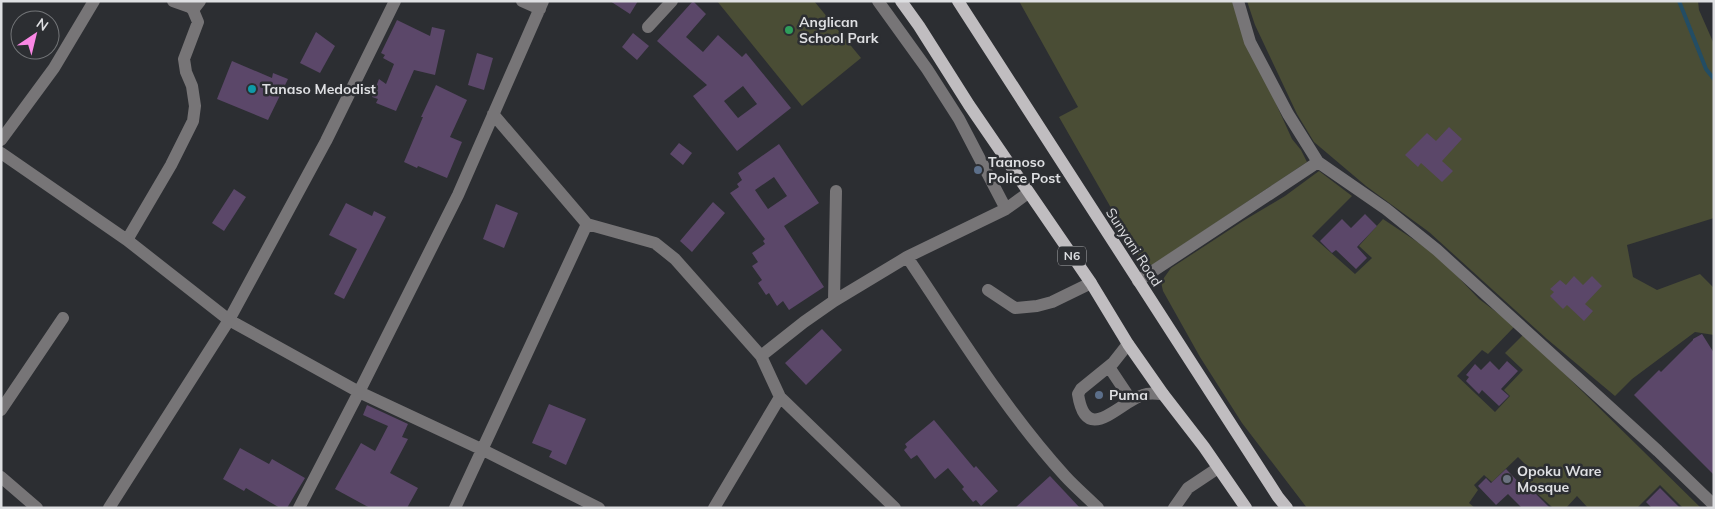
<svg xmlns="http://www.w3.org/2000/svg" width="1715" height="509" font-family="Mulish,sans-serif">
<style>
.green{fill:#4a4d35}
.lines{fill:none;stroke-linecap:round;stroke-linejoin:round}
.stream{stroke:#234d64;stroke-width:4}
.building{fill:#5b4769;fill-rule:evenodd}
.minor{stroke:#777577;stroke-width:12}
.major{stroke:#c0bdc0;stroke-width:12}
.leisure-dot{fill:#2e9e5b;stroke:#2c2e32;stroke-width:2}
.culture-dot{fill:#0f9aa8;stroke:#2c2e32;stroke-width:2}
.service-dot{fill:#5c6f8a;stroke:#2c2e32;stroke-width:2}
.worship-dot{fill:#6b7280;stroke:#2c2e32;stroke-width:2}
.labels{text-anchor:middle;stroke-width:5;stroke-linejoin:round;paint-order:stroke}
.shield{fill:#2c2e32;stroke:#a9aaad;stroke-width:1}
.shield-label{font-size:12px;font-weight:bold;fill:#dedfe2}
.poi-label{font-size:14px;font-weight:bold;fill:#dedfe2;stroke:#2c2e32;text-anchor:start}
.street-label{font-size:14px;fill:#dedfe2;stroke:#2c2e32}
</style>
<rect width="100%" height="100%" fill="#2c2e32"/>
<path class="green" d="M717 1H814L861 58 802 106Z
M1019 1H1232L1239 22 1292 139 1301 150 1307 162 1151 266 1142 262 1059 117 1078 107Z
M1247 1H1698L1699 10 1714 44V218L1627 245 1633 277 1657 290 1700 274 1714 288V335L1695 332 1632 379 1615 396 1547 339 1429 232 1366 186 1314 142 1297 114 1255 25Z
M1319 171 1352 196 1312 236 1355 274 1372 258 1359 246 1383 219 1437 255 1479 299 1515 326 1488 354 1482 350 1457 376 1495 412 1510 396 1504 390 1523 370 1505 353 1524 334 1701 508H1683L1660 485 1637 508H1588L1577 496 1566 508H1553L1529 486 1523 491 1518 486 1532 471 1518 457 1492 482 1484 475 1474 485 1478 490 1469 503 1475 508H1307L1242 423 1200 357 1163 291 1161 282 1171 268 1243 221 1285 196Z"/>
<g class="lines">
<path class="stream" d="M1679 1 1706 69 1714 79"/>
</g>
<path class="building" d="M610 1H638L630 14Z
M693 1 706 14 686 37 703 52 718 35 742 57 746 53 791 108 737 151 693 96 707 85 657 41ZM743 86 757 104 738 118 724 101Z
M397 20 430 36 432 27 445 30 435 75 414 70 396 111 376 103 378 99 372 97 379 79 386 84 394 64 383 58 385 55 381 53Z
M316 32 335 46 320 73 300 63Z
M633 33 649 46 637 60 622 47Z
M477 53 493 58 484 90 468 85Z
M232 61 272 78 273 73 288 79 268 120 217 99Z
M436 85 467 100 450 137 462 142 447 178 418 166 417 168 404 162 423 117H421Z
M1449 127 1462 139 1442 161 1453 171 1442 182 1421 163 1418 167 1405 155 1427 133 1436 141Z
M679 143 692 153 683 165 670 154Z
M779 144 819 203 784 226 824 287 789 310 783 301 777 306 769 293 766 295 758 283 762 280 752 266 758 262 752 253 765 244 763 241 765 239 730 193 739 187 737 184 742 180 738 173ZM774 177 787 196 768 209 755 190Z
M234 189 246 197 224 231 212 223Z
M713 202 725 213 692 252 680 241Z
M346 203 372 216 374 211 386 217 344 299 334 294 357 249 329 235Z
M496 204 518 213 504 248 483 239Z
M1365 214 1377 226 1357 247 1367 258 1356 269 1336 250 1332 253 1320 241 1342 219 1351 228Z
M1574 276 1583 285 1592 276 1602 286 1585 304 1593 311 1584 321 1567 305 1563 309 1550 296 1554 292 1550 289 1560 280 1566 285Z
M822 329 842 350 806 385 785 363Z
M1702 334 1714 353V475L1634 395 1659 370 1661 372 1693 340V339Z
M1490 361 1499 370 1507 361 1518 371 1501 389 1509 396 1499 406 1482 390 1479 394 1466 381 1469 377 1466 375 1475 364 1481 370Z
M549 404 586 419 566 465 549 457 552 451 532 443Z
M367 405 408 424 402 437 408 439 390 473 418 488 407 508H370L335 489 361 443 375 451 388 426 363 415Z
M934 420 974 468 976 466 998 491 981 506 976 500 973 502 962 489 964 487 948 468 935 479 917 455 911 459 904 450 907 447 905 444Z
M240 448 269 464 272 459 305 478 287 508H280L246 488 244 491 223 479Z
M1506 469 1527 491 1530 488 1550 508H1522L1508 494 1496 505 1478 486 1486 478 1491 483Z
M1050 476 1080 508H1015Z
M1660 488 1680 508H1652L1646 502Z"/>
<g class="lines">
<path class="minor" d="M173 1 190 7 193 10 200 1
M522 1 540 9
M878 1 927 69 959 119 1006 209
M1238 1 1250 42 1288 114 1318 162 1386 209 1437 250 1658 451 1714 505
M648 27 672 1
M493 114 587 224 655 243 675 259 761 356 780 397 895 508
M1 140 54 68 94 1
M1 153 127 240 229 320 359 392 481 449 599 508
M127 240 171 165 193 121 195 106 192 86 186 72 184 59 198 22 193 10
M907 257C957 331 1004 409 1065 476 1075 487 1087 497 1098 508
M1138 281 1318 162
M988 290 1015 308 1037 306 1052 302 1091 283
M834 301 836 191
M1128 344 1113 363 1081 389 1078 394C1086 447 1119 402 1143 395 1150 392 1156 394 1163 394
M761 356 804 322 834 301 907 257 1006 209 1028 193
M1109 367 1131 400
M1 410 63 318
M1 477 37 508
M109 508 229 320 326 141 395 1
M299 508 359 392 458 195 543 1
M455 508 587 224
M714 508 780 397
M1174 508 1188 488 1218 468"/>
<path class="major" d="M901 1 919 26 969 105 1091 283 1128 344 1163 394 1204 447 1246 508
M958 1 1278 497 1287 508"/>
</g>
<circle class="leisure-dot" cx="789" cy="30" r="5"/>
<circle class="culture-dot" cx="252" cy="89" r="5"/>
<g class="service-dot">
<circle cx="978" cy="170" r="5"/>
<circle cx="1099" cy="395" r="5"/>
</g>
<circle class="worship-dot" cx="1507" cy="479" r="5"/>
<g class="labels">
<rect class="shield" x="1058" y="246.5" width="28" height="19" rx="4"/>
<g class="shield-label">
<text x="1072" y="260">N6</text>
</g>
<g class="poi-label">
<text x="799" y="27">Anglican<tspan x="799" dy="16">School Park</tspan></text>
<text x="262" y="94">Tanaso Medodist</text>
<text x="988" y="167">Taanoso<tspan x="988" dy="16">Police Post</tspan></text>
<text x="1109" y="400">Puma</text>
<text x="1517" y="476">Opoku Ware<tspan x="1517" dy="16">Mosque</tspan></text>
</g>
<g class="street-label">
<text transform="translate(1134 247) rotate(57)" y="5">Sunyani Road</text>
</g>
</g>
<rect width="1715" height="509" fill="none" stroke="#dedfe2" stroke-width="5"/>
<g transform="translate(35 35) rotate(35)"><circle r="24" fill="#2c2e32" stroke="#737578"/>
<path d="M0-4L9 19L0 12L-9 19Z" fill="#fb87e5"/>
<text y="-8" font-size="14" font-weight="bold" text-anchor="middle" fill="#dedfe2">N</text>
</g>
</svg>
